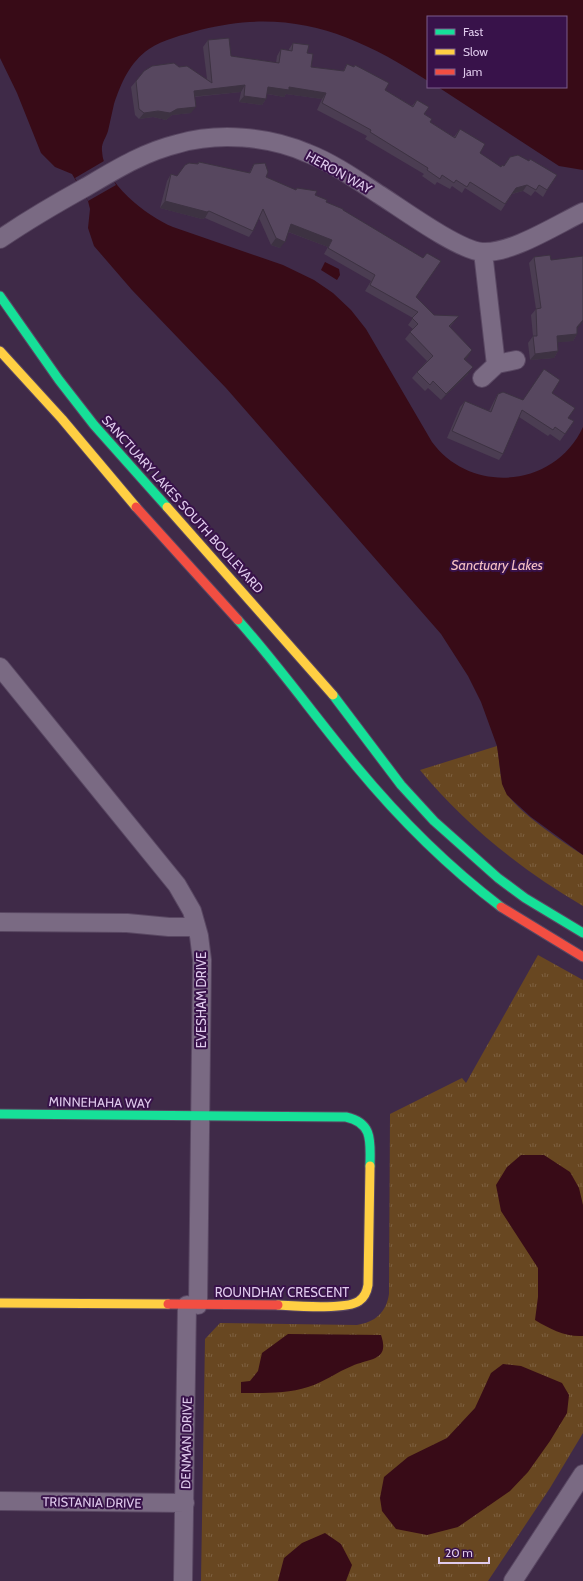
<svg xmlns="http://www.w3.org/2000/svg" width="583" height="1581" font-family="Cabin,sans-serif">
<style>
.park{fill:url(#park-tufts)}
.water{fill:#380b17}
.pier{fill:#3f2a48}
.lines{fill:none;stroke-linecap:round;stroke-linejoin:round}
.street-casing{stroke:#594762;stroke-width:20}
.fast-casing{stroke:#594762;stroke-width:11}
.slow-casing{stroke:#594762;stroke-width:11}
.jam-casing{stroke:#594762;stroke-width:11}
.street{stroke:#7a6a83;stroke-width:18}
.fast{stroke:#16e098;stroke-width:9}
.slow{stroke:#ffcf43;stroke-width:9}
.jam{stroke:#f24e42;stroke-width:9}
.wall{fill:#4b3d52}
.shaded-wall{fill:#3d3242}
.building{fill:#57475f;stroke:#3d3242}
.labels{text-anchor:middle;stroke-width:4;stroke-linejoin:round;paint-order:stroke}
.street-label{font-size:13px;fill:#dfcaec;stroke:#38124a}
.water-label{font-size:14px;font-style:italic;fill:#f4bfc3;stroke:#38124a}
</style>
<defs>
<pattern id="park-tufts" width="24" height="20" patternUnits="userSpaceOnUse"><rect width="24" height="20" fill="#684721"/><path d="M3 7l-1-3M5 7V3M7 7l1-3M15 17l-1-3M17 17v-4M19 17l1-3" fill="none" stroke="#7d6041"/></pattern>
</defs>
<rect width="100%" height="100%" fill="#3f2a48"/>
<path class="park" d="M497 746C500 759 499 775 504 788 511 808 564 843 583 855V906C522 870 465 825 420 770Z
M538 955 583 980V1433L550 1488 488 1581H201L205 1339 220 1323 357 1325C375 1322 386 1313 389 1294L390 1114 462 1078 466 1083Z"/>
<path class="water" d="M0 0H583V170L559 166 438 87H566V17H428V81C354 33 289 7 200 30 183 35 164 39 149 49 130 62 121 83 114 104 112 113 110 122 108 131 106 138 101 143 102 151 103 182 146 216 173 227L283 265 314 280 333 293 351 310 366 329 432 442C471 495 555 488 583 427V855L531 817 507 795 502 784 497 746 481 702 468 676 441 634 226 388 132 290 94 246 88 228 90 209 88 201 72 174 55 167 41 153 17 93 0 58Z
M325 262 339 269 340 275 337 280 321 270Z
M521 1155H544L570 1172 579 1188 583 1205V1336C565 1337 550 1329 535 1320L538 1297V1268L501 1211 496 1185 507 1167Z
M288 1334 381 1335C390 1361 370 1358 352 1366 337 1372 324 1382 308 1387 287 1394 263 1393 241 1393V1382L250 1381 258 1371 262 1353Z
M503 1364 521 1366 562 1383 569 1395 567 1413 550 1441 528 1472 510 1491 458 1527 427 1535 396 1529 382 1511 380 1498 384 1477 408 1457 447 1438 475 1408 491 1373Z
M325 1533 341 1544 352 1565 346 1581H278L284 1558 302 1543Z"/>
<path class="pier" d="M104 161 116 185 88 201 75 178Z"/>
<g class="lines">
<g class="street-casing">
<path id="street" d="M0 239C28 220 57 203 86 187 115 170 144 152 177 144 218 132 268 136 307 153 333 163 357 180 380 195 402 209 458 250 482 252 511 254 556 225 583 212
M483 252 496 365
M482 378 497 364 516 360
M0 667 177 885 192 911 199 936 202 960 198 1305
M0 922 127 923 169 927H196
M0 1501 185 1503
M183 1581 187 1305
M513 1581 583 1474"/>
</g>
<g class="fast-casing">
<path id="fast" d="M0 296 59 380 94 425 167 507
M238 620C279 666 316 718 356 766 399 818 447 866 501 907
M333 695 401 785 434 821 498 878 525 898 583 933
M0 1114 346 1117C374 1123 370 1143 370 1166"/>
</g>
<g class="slow-casing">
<path id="slow" d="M0 351 62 419 136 507
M167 507 333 695
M0 1303 168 1304
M278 1305C295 1306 347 1310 359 1301 365 1297 367 1291 368 1285L370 1166"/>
</g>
<g class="jam-casing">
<path id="jam" d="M136 507 238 620
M501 907 583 957
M168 1304 278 1305"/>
</g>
<use href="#street" class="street"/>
<use href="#fast" class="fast"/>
<use href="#slow" class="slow"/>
<use href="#jam" class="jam"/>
</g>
<path class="wall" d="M208 40 231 56 276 63 277 56 281 49 289 51V49L293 43 307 53 311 67 343 71 347 64 353 67 355 65 385 90 412 106 417 100 430 122 454 137 460 129 480 153 500 167 504 166 510 157 547 190 543 197 535 191 531 196 523 191 512 194 501 211 465 188 462 193 452 186 450 189 437 182 435 185 422 176 424 174 365 139 367 136 317 110 322 99 286 94 284 97 267 94 266 99 262 105 239 102 241 92 194 97 191 113 172 115 166 120 153 117 139 119 135 115 131 87 136 81 179 67 207 79 203 47Z
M199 162 249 173 254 164 266 177 295 190 297 188 315 195 326 202 343 210 423 258 427 253 416 297 434 315 454 322 450 327 472 350 465 360 468 374 441 400 428 388 425 391 412 378 417 372 427 361 405 339 413 329 408 325 413 318 365 291 371 281 324 254 328 247 288 232 280 248 271 245 259 218 253 231 249 237 205 218 202 219 160 208 167 181 171 174 177 176 197 164Z
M534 257 551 260 577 329V334L573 341 557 342 558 351 554 358 530 360 528 343 533 336 531 315 536 309 529 263Z
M552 393 568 418 574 421 560 441 550 434 548 436 519 417 503 454 499 460 447 438 460 407 465 401 489 411 494 401 498 394 523 400Z"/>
<path class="shaded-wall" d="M245 85 241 92 189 97 194 91Z
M268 87H289L326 93 322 99 286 94 284 97 263 93Z
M244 96 266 99 262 105 239 102Z
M196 107 191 113 172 115 166 120 153 117 139 119 144 113Z
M527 185 523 191 511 194 516 188Z
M165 201 209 211 205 218 202 219 160 208Z
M291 224 332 240 328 247 286 231Z
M276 238 285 242 280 248 271 245Z
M459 316 454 322 444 332 449 326Z
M583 320V322L572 334 577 327Z
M577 334 573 341 552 343 557 336Z
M472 350 468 357 460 365 464 359Z
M558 351 554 358 530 360 535 354Z
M473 367 468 374 441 400 446 394Z"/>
<path class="building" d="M229 38 231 56 279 63 281 49 292 51 293 43 309 45 307 53 313 54 311 67 344 71 347 64 354 67 355 65 389 83 385 90 413 107 417 100 429 107 424 114 432 119 430 122 455 138 460 129 485 144 480 153 501 167 502 165 504 166 510 157 518 155 529 161 530 159 557 175 547 190 539 185 536 190 527 185 516 188 505 204 470 182 467 187 456 180 454 183 442 175 440 179 427 170 428 168 370 132 371 130 322 103 326 93 289 87V90L268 87 266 99 244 96 245 85 194 91 196 107 177 109 170 113 158 111 144 113 139 109 136 81 144 71 152 66 174 63 179 67 187 66 212 83 208 40Z
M199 162 250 173 254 164 265 163 268 172 266 177 296 190 297 188 317 191 315 195 327 200 326 202 343 209V210L423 258 427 253 441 261 416 297 434 315 459 316 449 326 472 350 464 359 473 367 446 394 433 381 430 385 417 372 433 356 410 332 418 324 412 318 418 312 370 285 375 275 328 248 332 240 291 224 285 242 276 238 263 209 253 231 209 211 207 212 165 201 171 174 177 176 185 165 189 163 198 164Z
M550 255 551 260 583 256V320L577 327V334L557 336 558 351 535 354 533 336H537L536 309 541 308 534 257Z
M544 369 560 380 552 393 575 408 568 418 574 421 565 434 555 427 553 430 522 410 503 454 452 431 465 401 491 412 498 394 503 392 523 400Z"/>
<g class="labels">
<g class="street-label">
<text transform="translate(339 172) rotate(29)" y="5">HERON WAY</text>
<text transform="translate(183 504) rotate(48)" y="5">SANCTUARY LAKES SOUTH BOULEVARD</text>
<text transform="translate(201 1000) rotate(-90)" y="5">EVESHAM DRIVE</text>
<text transform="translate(100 1102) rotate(1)" y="5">MINNEHAHA WAY</text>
<text x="282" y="1297">ROUNDHAY CRESCENT</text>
<text transform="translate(186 1443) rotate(-89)" y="5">DENMAN DRIVE</text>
<text transform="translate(92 1502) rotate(1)" y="5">TRISTANIA DRIVE</text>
</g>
<g class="water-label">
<text x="497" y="570">Sanctuary Lakes</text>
</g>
</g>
<rect x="427" y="16" width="140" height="72" fill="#38124a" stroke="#7b5c8b"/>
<rect x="435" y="29" width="20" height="6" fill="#16e098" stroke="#7b5c8b"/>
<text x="463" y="36" font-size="12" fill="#dfcaec">Fast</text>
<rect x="435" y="49" width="20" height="6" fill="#ffcf43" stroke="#7b5c8b"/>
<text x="463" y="56" font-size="12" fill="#dfcaec">Slow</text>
<rect x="435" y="69" width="20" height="6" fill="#f24e42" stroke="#7b5c8b"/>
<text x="463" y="76" font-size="12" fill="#dfcaec">Jam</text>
<path d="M439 1557v6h50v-6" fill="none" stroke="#dfcaec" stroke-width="2"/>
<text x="445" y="1557" font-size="12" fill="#dfcaec" stroke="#38124a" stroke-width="3" paint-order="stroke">20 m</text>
</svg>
